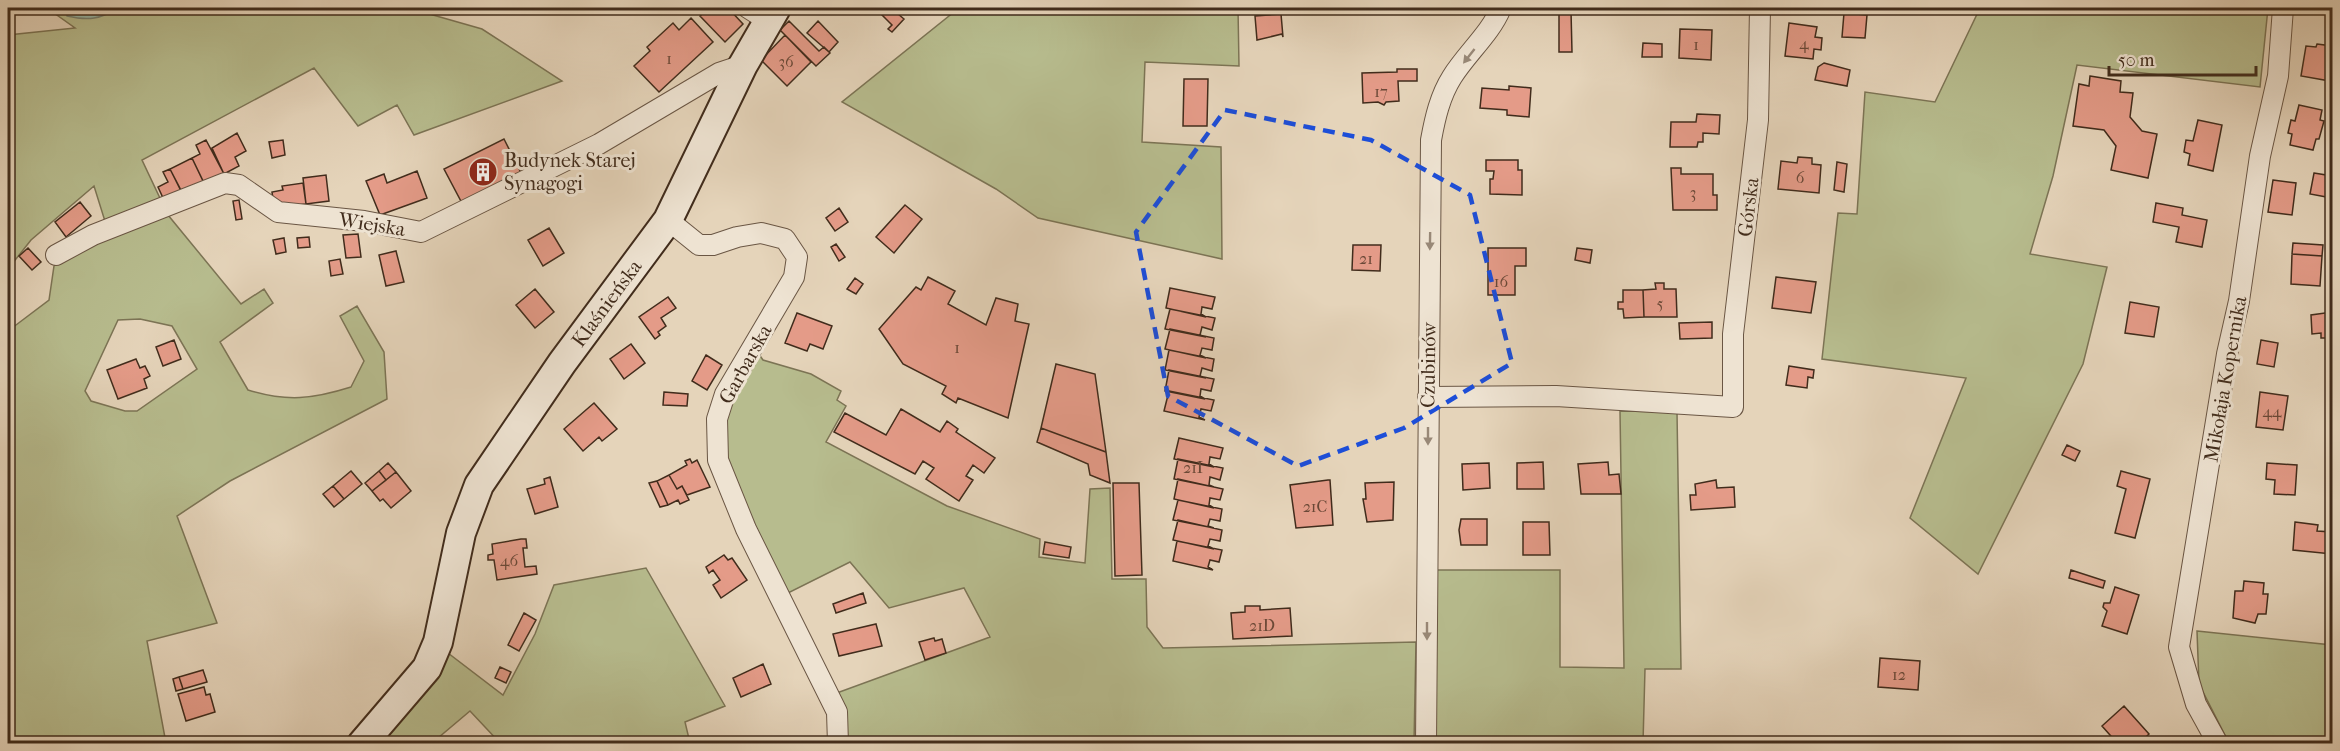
<svg xmlns="http://www.w3.org/2000/svg" width="2340" height="751" font-family="'IM FELL French Canon',serif">
<style>
.green{fill:#b7bc8e;stroke:#7c7455;stroke-width:1.5;fill-rule:evenodd}
.water{fill:#97b9aa;stroke:#758171;stroke-width:1.5}
.building{fill:#e49b88;stroke:#412c1c;stroke-width:1.5}
.lines{fill:none;stroke-linecap:round;stroke-linejoin:round}
.street-casing{stroke:#6a5644;stroke-width:22}
.secondary-casing{stroke:#412c1c;stroke-width:32}
.street{stroke:#eee3d2;stroke-width:20}
.secondary{stroke:#eee3d2;stroke-width:28}
.oneway{fill:#988877}
.marked{fill:none;stroke:#1d4ed8;stroke-width:4.5;stroke-dasharray:12 8;stroke-linejoin:round}
.labels{text-anchor:middle;stroke-width:6;stroke-linejoin:round;paint-order:stroke}
.number-label{font-size:16px;fill:#6a4837}
.poi-label{font-size:20px;fill:#412c1c;stroke:#eee3d2;text-anchor:start}
.street-label{font-size:20px;fill:#412c1c;stroke:#eee3d2}
</style>
<rect width="100%" height="100%" fill="#e5d4ba"/>
<filter id="stains"><feTurbulence type="fractalNoise" baseFrequency=".00333" numOctaves="4"/><feColorMatrix values="0 0 0 0 .2 0 0 0 0 .09 0 0 0 0 .02 0 0 0 .5 -.17"/></filter>
<radialGradient id="worn" r=".72"><stop offset=".6" stop-color="#630" stop-opacity="0"/><stop offset="1" stop-color="#630" stop-opacity=".3"/></radialGradient>
<path class="green" d="M47 8H389L426 13 482 29 562 81 414 135 397 105 358 126 314 68 142 160 168 215 241 304 264 289 273 303 220 342 248 390C287 402 313 399 351 387L364 361 340 316 357 306 384 352 387 399 230 481 177 516 217 623 147 641 166 743H8V331L49 300 54 266 90 242 109 234 94 186 31 240 8 269V35L75 28ZM140 319 172 326 197 369 137 411H125L91 401 85 391 118 320Z
M959 8H1238L1239 66 1145 62 1142 142 1221 147 1222 259 1038 218 996 189 842 102Z
M1980 8H2268L2260 87 2077 65 2053 176 2030 254 2107 267 2083 364 1978 574 1910 518 1966 378 1822 359 1838 213 1857 214 1865 92 1935 102Z
M758 353 763 360 811 374 841 391 837 400 846 406 826 442 947 506 1040 539 1039 557 1085 563 1090 489 1110 488 1112 579H1146L1147 627 1163 648 1416 642 1414 743H843L834 694 990 637 964 588 889 608 850 562 788 593 751 525 726 463 721 435 729 400Z
M1620 411 1677 412 1681 669H1645L1643 743 1434 744 1435 570H1560V667L1624 668Z
M646 568 725 706 685 722 690 743H500L470 711 432 743 370 744 444 650 503 695 535 634 554 585Z
M2197 631 2332 645V743H2229L2199 684Z"/>
<path class="water" d="M66 8H119C100 19 89 21 67 16Z"/>
<path class="building" d="M709 8H728L743 24 725 42 700 16Z
M885 8H891L904 19 892 32 888 29 892 25 880 13Z
M1559 11H1571L1572 52H1559Z
M1844 13 1867 15 1865 38 1842 37Z
M1281 14 1283 37 1282 34 1257 40 1255 16Z
M691 18 713 42 659 92 634 66 650 51 647 47 673 23 679 30Z
M789 21 819 51 824 47 830 53 816 66 780 30Z
M818 21 838 42 829 52 807 33Z
M1789 23 1817 27 1815 37 1822 38 1821 50 1814 49 1813 59 1785 56Z
M1680 29 1712 30 1711 60 1679 58Z
M785 35 811 62 787 86 761 60Z
M1643 43 1662 44V57H1642Z
M2317 44 2332 46 2330 81 2301 76 2306 46 2316 47Z
M1824 63 1850 70 1847 86 1815 80 1818 67Z
M1397 69H1417V81H1398L1399 101 1386 102 1384 105 1378 102 1363 103 1362 73 1397 72Z
M2090 76 2121 81 2120 92 2133 93 2130 117 2142 131 2157 134 2148 178 2111 170 2116 146 2104 130 2073 126 2079 84 2089 86Z
M1184 79H1208L1207 126H1183Z
M1509 86 1531 88 1529 117 1507 115V110L1480 108 1482 88 1509 90Z
M2299 105 2322 110 2320 120 2324 121 2319 139H2316L2313 150 2290 145 2292 134 2288 133 2291 120 2295 121Z
M1697 114 1720 115 1719 134 1703 133V142H1698L1697 147H1670L1671 122H1696Z
M2198 120 2222 125 2213 171 2188 165 2190 154 2184 152 2186 140 2193 141Z
M237 133 246 151 235 157 239 166 224 174 212 148Z
M504 139 522 175 463 205 444 169Z
M206 140 224 174 204 183 192 158 200 154 196 145Z
M283 140 285 155 272 158 269 142Z
M1798 157 1812 158V164L1821 165 1819 193 1778 189 1781 161 1797 163Z
M192 158 204 183 183 194 170 169Z
M1486 160H1518V170H1522V195L1490 194V179H1493L1494 171H1486Z
M1837 162 1847 164 1844 192 1834 190Z
M1671 168H1681V174H1713V195H1717V210H1673Z
M170 169 181 191 164 200 158 187 168 182 163 172Z
M417 171 427 198 380 215 366 181 384 174 387 183Z
M2314 173 2332 176V198L2310 194Z
M326 175 329 201 306 204 303 178Z
M2273 180 2296 183 2292 215 2268 212Z
M303 183 306 204 283 207 274 205 272 192 283 190 282 186Z
M239 200 242 219 236 220 233 201Z
M80 202 91 216 66 237 55 222Z
M2156 203 2183 208 2182 215 2207 220 2202 247 2176 242 2179 227 2153 222Z
M905 205 922 219 894 253 876 237Z
M839 208 848 222 835 231 826 218Z
M549 228 564 253 543 266 528 240Z
M358 234 361 257 346 258 343 235Z
M309 237 310 247 298 248 297 238Z
M284 238 286 252 276 254 273 240Z
M2293 243 2323 245 2322 256 2292 254Z
M836 244 845 257 839 261 831 247Z
M1353 245H1381L1380 271 1352 270Z
M28 248 41 262 32 270 19 256Z
M1488 248H1526V266H1515V295H1488Z
M1577 248 1592 250 1590 263 1575 260Z
M396 251 404 282 386 286 379 255Z
M2292 254 2322 256 2320 286 2291 284Z
M340 259 343 274 331 276 329 261Z
M928 277 955 291 948 304 986 325 996 298 1018 304 1015 321 1029 324 1008 418 958 398 956 403 942 394 946 386 903 364 879 329 916 287 921 290Z
M1776 277 1816 282 1811 313 1772 308Z
M855 278 863 284 856 294 847 289Z
M1655 283H1664V289H1676L1677 317H1644L1643 290 1656 289Z
M1170 288 1215 297 1212 309 1202 307 1201 314 1206 317 1166 308Z
M535 289 554 312 535 328 516 305Z
M1623 290H1643L1644 317 1624 318 1623 309H1618V302H1623Z
M668 297 676 308 661 318 666 326 658 332 660 335 655 339 639 317Z
M2130 302 2159 307 2154 337 2125 333Z
M1170 309 1215 318 1212 330 1202 327 1200 335 1206 337 1165 329Z
M2332 312V338H2321V333L2312 334 2311 315Z
M797 313 832 326 823 349 810 344 807 351 785 343Z
M1712 322V338L1680 339 1679 323Z
M1170 329 1214 338 1212 350 1202 348 1200 355 1206 358 1165 349Z
M174 340 181 359 163 366 156 347Z
M2261 340 2278 343 2274 367 2257 364Z
M631 344 645 363 624 379 610 359Z
M1169 350 1214 359 1212 371 1202 368 1200 376 1206 378 1165 370Z
M706 355 722 365 707 390 692 381Z
M136 359 140 368 145 366 150 376 144 379 147 388 118 399 107 370Z
M1056 364 1095 374 1106 452 1041 428Z
M1789 366 1814 370 1813 378 1808 377 1807 388 1786 385Z
M1169 370 1214 379 1211 391 1201 389 1200 396 1205 399 1165 391Z
M1169 391 1214 400 1211 411 1201 409 1199 417 1205 420 1164 411Z
M664 392 688 394 687 406 663 405Z
M2260 392 2288 396 2283 430 2256 427Z
M594 403 617 429 602 441 599 437 583 451 564 429Z
M901 409 940 432 947 421 958 429 956 432 995 458 984 473 973 465 966 476 973 480 959 501 926 479 934 468 923 461 915 474 834 432 845 413 886 435Z
M1041 428 1106 452 1110 483 1090 475 1088 464 1037 442Z
M1179 438 1223 448 1220 459 1210 457 1209 464 1214 467 1174 459Z
M2067 445 2080 451 2075 461 2062 455Z
M690 459 692 463 697 460 710 487 687 495 682 486 677 489 669 475 687 465 685 461Z
M1178 459 1223 468 1220 480 1210 477 1209 485 1214 487 1174 479Z
M1543 462 1544 489H1517V463Z
M1608 462 1609 475 1619 474 1621 494H1581L1578 464Z
M388 463 396 472 386 480 379 471Z
M1489 463 1490 488 1463 490 1462 464Z
M2267 463 2297 465 2295 495 2274 494 2275 480 2266 479Z
M351 471 362 484 344 499 333 486Z
M379 471 386 480 372 491 365 483Z
M2121 471 2150 479 2135 538 2115 533 2126 489 2117 486Z
M396 472 411 491 391 508 383 499 380 501 372 491Z
M669 475 677 489 682 486 689 500 680 504 678 500 668 505 657 481Z
M550 477 558 507 535 514 527 489 545 484 544 479Z
M1178 479 1223 489 1220 500 1210 498 1209 505 1214 508 1174 499Z
M1328 480H1330L1333 525 1296 528 1290 485Z
M1716 480 1717 488 1734 487 1735 507 1691 510 1690 495H1696L1695 484Z
M657 481 668 505 660 507 649 483Z
M1394 482 1393 520 1367 522 1363 499H1366L1365 483Z
M1113 483H1139L1142 575 1115 576Z
M333 486 344 499 334 507 323 494Z
M1178 500 1222 509 1220 521 1210 519 1208 526 1214 528 1173 520Z
M1461 519H1487V545H1461L1459 530Z
M1178 520 1222 530 1220 541 1210 539 1208 546 1214 549 1173 540Z
M1523 522H1549L1550 555H1523Z
M2295 522 2318 525 2317 531 2332 532V554L2293 550Z
M521 539H526L527 548H523L525 567 536 566 537 574 497 580 494 560H488V555L493 554 492 544Z
M1177 541 1222 550 1219 562 1210 560 1208 567 1213 570 1173 561Z
M1045 542 1071 547 1069 558 1043 554Z
M724 555 728 560 732 558 747 580 721 598 713 585 720 580 713 570 709 573 706 567Z
M2071 570 2105 581 2103 588 2069 578Z
M2244 581 2264 583 2263 594H2268L2266 614H2258L2255 623 2233 618 2235 591H2243Z
M2115 587 2139 595 2127 634 2102 626 2107 611 2103 607 2104 603H2110Z
M863 593 866 603 836 613 833 604Z
M1245 606H1260V610L1290 608 1292 636 1233 639 1231 613 1245 612Z
M524 613 536 620 519 651 508 645Z
M876 624 882 646 839 656 833 634Z
M934 638 935 641 942 639 946 653 925 660 919 642Z
M1880 658 1920 661 1918 690 1878 687Z
M763 664 771 684 741 697 733 678Z
M500 667 511 672 506 683 495 678Z
M203 670 207 682 183 689 179 677Z
M179 677 183 689 176 691 173 679Z
M204 687 206 695 210 694 215 712 186 721 178 694Z
M2124 706 2149 734 2139 744H2118L2102 726Z"/>
<g class="lines">
<g class="street-casing">
<path id="street" d="M748 8 767 20
M668 220 699 245H713L737 237 761 233 785 239 797 257 794 277 725 394 717 419 718 460 746 529 837 712 838 744
M56 255 93 235 225 183 239 185 278 212 364 221 421 232 599 144 719 73 743 65
M1428 397 1556 396 1733 407V334L1758 120 1760 8
M1426 744 1431 140C1435 118 1440 96 1452 77 1467 53 1490 34 1501 8
M2218 744 2196 704 2179 647 2227 354 2239 301 2260 156 2278 76 2283 8"/>
</g>
<g class="secondary-casing">
<g id="secondary">
<path id="s1" d="M362 744 427 668 438 642 461 533 479 485 562 363 668 220 743 65 776 8"/>
</g>
</g>
<use href="#street" class="street"/>
<use href="#secondary" class="secondary"/>
</g>
<defs><path id="oneway-solid" d="M-6-.8H1V-3.2L6.5 0L1 3.2V.8H-6Z" transform="scale(1.5)"/></defs>
<g class="oneway">
<use href="#oneway-solid" transform="translate(1469 56) rotate(128)"/>
<use href="#oneway-solid" transform="translate(1430 241) rotate(91)"/>
<use href="#oneway-solid" transform="translate(1428 436) rotate(90)"/>
<use href="#oneway-solid" transform="translate(1427 631) rotate(90)"/>
</g>
<path class="marked" d="M1225 110 1371 140 1470 195 1512 363 1404 428 1298 466 1168 396 1136 232Z"/>
<defs>
<g id="building-disc" transform="scale(1.5)"><circle r="9.5" fill="#8f2418" stroke="#eee3d2"/><path d="M-4-6H4V6H1V3H-1V6H-4ZM-2.5-4.3h1.7v1.8h-1.7ZM.8-4.3h1.7v1.8H.8ZM-2.5-1h1.7V.8h-1.7ZM.8-1h1.7V.8H.8Z" fill="#fff"/></g>
</defs>
<g fill-rule="evenodd">
<use href="#building-disc" x="483" y="172"/>
</g>
<g class="labels">
<g class="number-label">
<text x="1804" y="49">4</text>
<text x="1696" y="50">1</text>
<text x="669" y="64">1</text>
<text x="786" y="67">36</text>
<text x="1381" y="97">17</text>
<text x="1800" y="183">6</text>
<text x="1693" y="198">3</text>
<text x="1366" y="264">21</text>
<text x="1501" y="287">16</text>
<text x="1660" y="309">5</text>
<text x="957" y="353">1</text>
<text x="2272" y="417">44</text>
<text x="1193" y="473">21I</text>
<text x="1315" y="512">21C</text>
<text x="509" y="566">46</text>
<text x="1262" y="631">21D</text>
<text x="1899" y="680">12</text>
</g>
<g class="poi-label">
<text x="504" y="167">Budynek Starej<tspan x="504" dy="23">Synagogi</tspan></text>
</g>
<g class="street-label">
<text transform="translate(1748 207) rotate(-83)" y="7">Górska</text>
<text transform="translate(372 224) rotate(9)" y="7">Wiejska</text>
<text dy="7" stroke="none"><textPath href="#s1" startOffset="513">Klaśnieńska</textPath></text>
<text transform="translate(745 364) rotate(-61)" y="7">Garbarska</text>
<text transform="translate(1428 365) rotate(-89)" y="7">Czubinów</text>
<text transform="translate(2225 379) rotate(-80)" y="7">Mikołaja Kopernika</text>
</g>
</g>
<rect width="2340" height="751" fill="none" stroke="#e5d4ba" stroke-width="30"/>
<rect x="9" y="9" width="2322" height="733" fill="none" stroke="#412c1c" stroke-width="3"/>
<rect x="15" y="15" width="2310" height="721" fill="none" stroke="#412c1c" stroke-width="1.5"/>
<path d="M2109 66v9h147v-9" fill="none" stroke="#412c1c" stroke-width="3"/>
<text x="2118" y="66" font-size="18" fill="#412c1c" stroke="#eee3d2" stroke-width="4.5" paint-order="stroke">50 m</text>
<rect width="100%" height="100%" filter="url(#stains)"/>
<rect width="100%" height="100%" fill="url(#worn)"/>
</svg>
